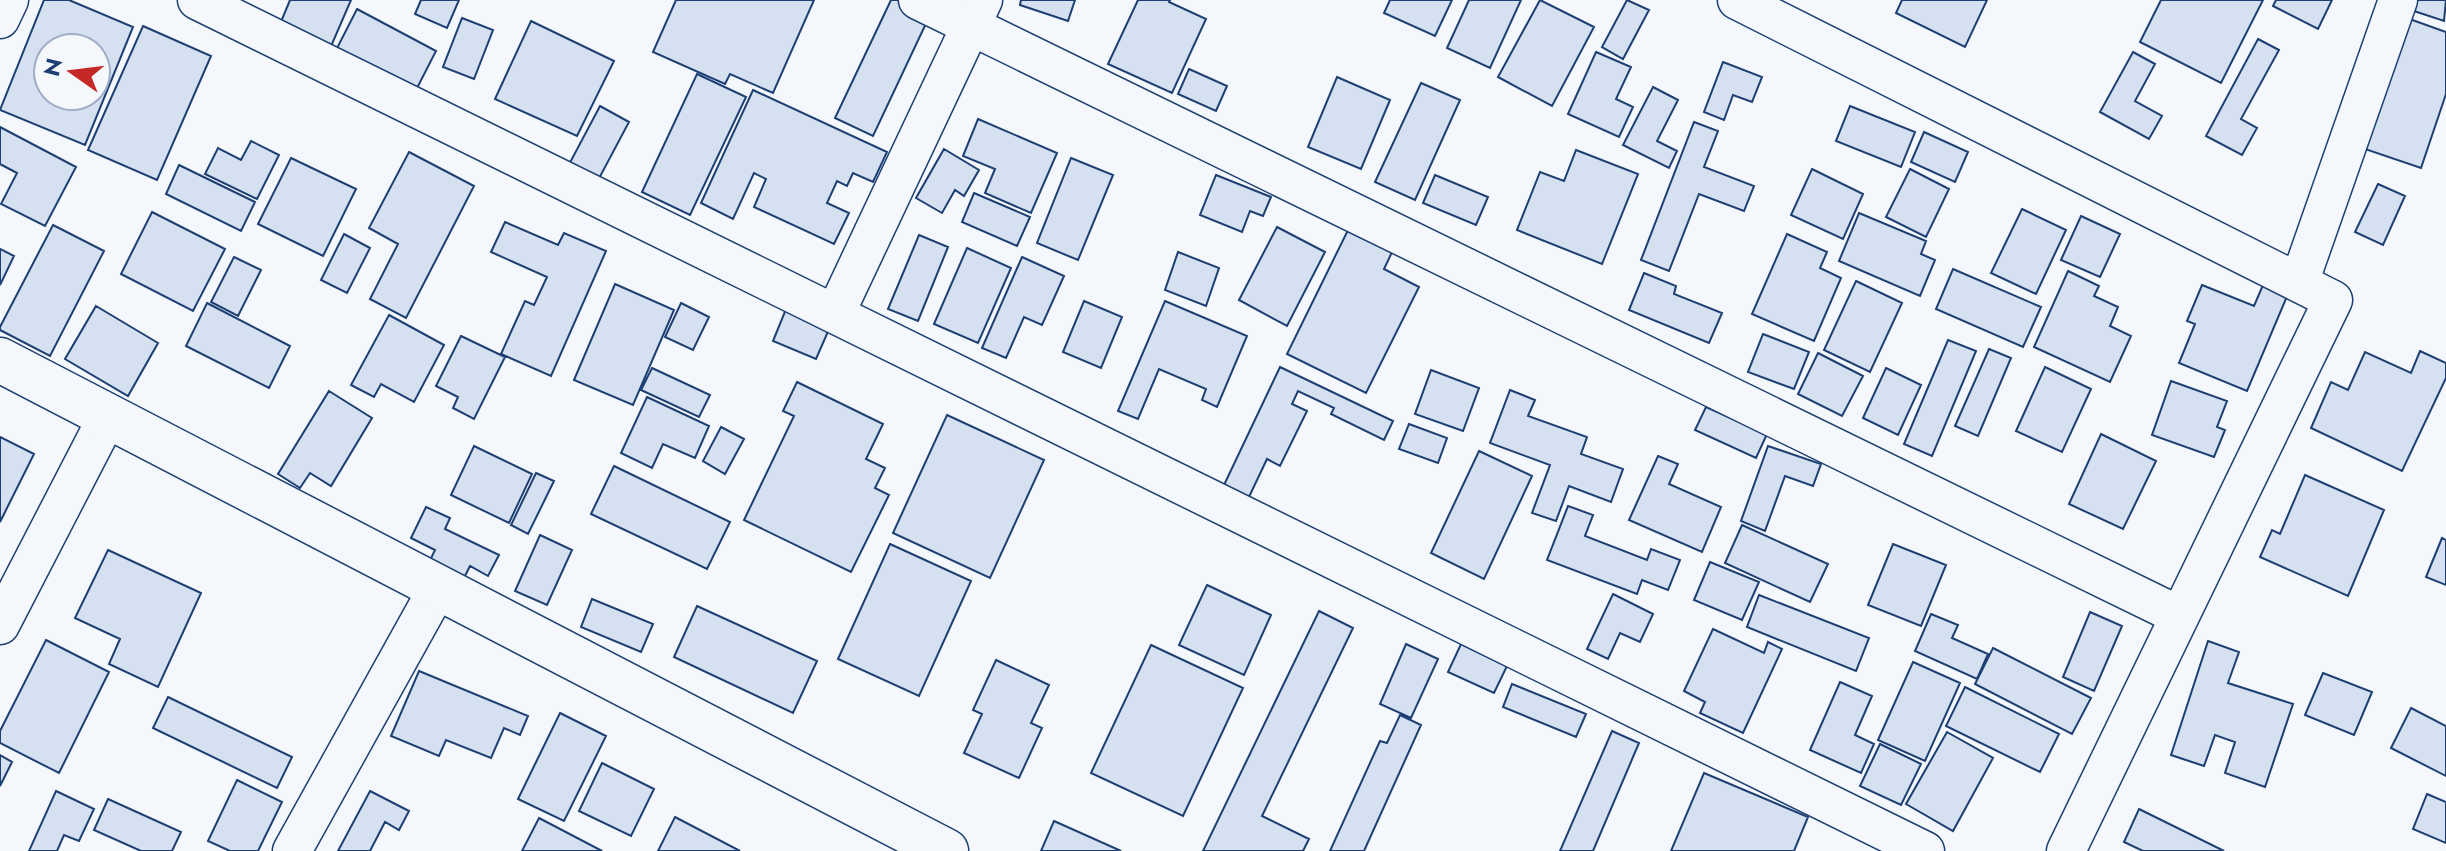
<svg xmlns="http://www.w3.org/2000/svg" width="2446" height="851" font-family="Jost,sans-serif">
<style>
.building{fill:#d5e0f0;stroke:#1d3f73;stroke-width:2;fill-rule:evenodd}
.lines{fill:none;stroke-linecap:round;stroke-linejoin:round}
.minor-casing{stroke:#1d3f73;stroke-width:41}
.tertiary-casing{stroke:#1d3f73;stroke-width:47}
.minor{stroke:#f4f7fb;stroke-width:38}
.tertiary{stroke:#f4f7fb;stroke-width:44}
</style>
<rect width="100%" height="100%" fill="#f4f7fb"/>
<path class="building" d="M44 0H69L133 27 85 145 0 110ZM48 48H96V96H48Z
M290 0H351L329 51 278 29Z
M421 0H459L447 28 415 14Z
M676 0H814L773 93 730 74 725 84 653 52Z
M891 0H899L930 15 873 136 835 118Z
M1021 0H1075L1068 21 1020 5Z
M1138 0H1170L1169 2 1206 19 1172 93 1108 64Z
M1390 0H1452L1435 36 1384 13Z
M1469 0H1521L1490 68 1447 48Z
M1540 0 1594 27 1552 106 1498 77Z
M1627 0 1649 10 1623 59 1602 47Z
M1902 0H1987L1965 47 1896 13Z
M2161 0H2263L2221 83 2140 42Z
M2276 0H2332L2318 29 2273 6Z
M2414 0H2446L2444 21 2411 10Z
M357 9 436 51 414 94 335 52Z
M2404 17 2446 32V94L2421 168 2359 147Z
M462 18 493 30 474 79 443 67Z
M531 21 614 61 577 136 495 99Z
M143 26 211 56 157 180 88 150Z
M2258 39 2279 50 2241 119 2257 128 2242 155 2206 136Z
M1596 52 1631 67 1616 99 1633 107 1619 137 1568 114Z
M2133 52 2155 64 2135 101 2162 116 2149 139 2100 112Z
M1723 62 1762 77 1752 102 1733 95 1724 120 1704 112Z
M1189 69 1227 86 1216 111 1178 94Z
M697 74 746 97 690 215 642 192Z
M1337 77 1390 100 1361 169 1308 147Z
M1421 83 1460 100 1415 200 1375 182Z
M1653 87 1678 100 1657 141 1677 151 1669 168 1623 145Z
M753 90 887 152 873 182 853 173 847 186 837 181 827 203 849 213 834 244 754 207 766 179 754 173 733 219 701 203Z
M600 106 629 122 595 186 566 170Z
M1850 106 1915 132 1901 167 1836 141Z
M978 119 1057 153 1031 213 985 193 995 169 963 156Z
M1694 122 1718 131 1704 167 1754 186 1744 211 1699 194 1669 271 1641 260Z
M0 127 76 167 45 226 1 204 17 173 0 164Z
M1924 132 1968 152 1955 182 1911 162Z
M251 141 279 155 257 199 205 174 218 148 241 160Z
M944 149 979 170 964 196 955 190 942 213 916 198Z
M1576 150 1638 174 1602 264 1517 230 1540 172 1564 181Z
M409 152 474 186 406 318 370 299 398 244 369 228Z
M291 158 356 189 323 256 258 224Z
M1071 158 1113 175 1078 260 1037 243Z
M179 165 255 202 241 231 166 194Z
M1812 169 1863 194 1843 239 1791 215Z
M1910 169 1949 189 1926 237 1886 217Z
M1216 175 1271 197 1263 216 1250 211 1242 232 1200 215Z
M1435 175 1488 197 1476 225 1423 203Z
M2378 184 2405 196 2383 245 2355 232Z
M974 193 1030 217 1017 246 962 222Z
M2022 209 2066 230 2036 294 1991 273Z
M152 212 225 249 193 311 121 274Z
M1859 213 1926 241 1921 254 1935 260 1920 296 1839 261Z
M2081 216 2120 234 2100 277 2061 260Z
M505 222 558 245 564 233 606 251 551 376 501 354 525 301 534 305 547 277 491 252Z
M53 225 104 251 50 356 0 330V327Z
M1277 227 1325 252 1287 326 1239 300Z
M1349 228 1393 250 1384 269 1419 287 1366 393 1287 354Z
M344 234 370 248 347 293 321 280Z
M1787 234 1827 252 1820 268 1841 278 1814 341 1752 314Z
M919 235 948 247 918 321 888 309Z
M967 248 1011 268 978 343 934 324Z
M0 249 14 256 0 285Z
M1178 252 1219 268 1206 306 1165 290Z
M234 257 261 270 238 316 211 302Z
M1022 257 1064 276 1042 325 1024 317 1006 358 982 348Z
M1953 269 2041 307 2023 347 1936 309Z
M2068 271 2099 286 2094 296 2118 307 2110 326 2131 336 2110 382 2034 347Z
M1644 273 1676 286 1674 294 1722 313 1709 343 1629 310Z
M1856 281 1902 303 1870 372 1824 350Z
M615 284 674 310 633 405 574 380Z
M2202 285 2254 306 2263 285 2288 294 2247 391 2179 363 2195 324 2187 321Z
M1084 301 1122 317 1101 368 1063 352Z
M1165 301 1247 336 1217 407 1202 400 1206 389 1159 369 1138 419 1118 411Z
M207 303 290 346 269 388 186 346Z
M681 303 709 317 693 350 665 337Z
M96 306 158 343 128 396 65 359Z
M786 309 830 327 816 359 773 341Z
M389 315 444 345 414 402 381 384 374 397 351 385Z
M1763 334 1809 352 1794 389 1748 372Z
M461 336 505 357 474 419 453 408 458 397 436 386Z
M1948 340 1976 351 1932 456 1904 444Z
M1989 349 2011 358 1978 436 1955 426Z
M2420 351 2446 363V378L2402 471 2311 428 2331 382 2348 390 2365 352 2411 373Z
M1818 353 1863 376 1842 416 1798 394Z
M1280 367 1393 421 1384 440 1331 414 1334 408 1298 391 1292 404 1307 411 1280 466 1267 459 1249 497 1224 485Z
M2045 367 2091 389 2062 452 2016 431Z
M652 368 710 395 699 417 641 390Z
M1886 368 1921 385 1898 435 1863 418Z
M1431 370 1479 388 1463 431 1415 414Z
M2171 381 2227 401 2217 427 2225 430 2214 457 2152 435Z
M797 382 883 424 866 459 885 468 875 488 889 495 851 572 744 520 794 416 783 411Z
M1510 390 1535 400 1528 416 1587 437 1581 454 1623 469 1611 502 1569 486 1556 521 1532 513 1550 465 1490 443Z
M329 391 372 418 331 486 310 473 300 488 278 474Z
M647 397 709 426 695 458 663 444 652 468 621 453Z
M1706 407 1767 434 1756 458 1695 430Z
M947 415 1044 460 990 578 893 533Z
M1409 424 1447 438 1438 463 1399 449Z
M721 427 744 439 725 474 703 461Z
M2101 434 2156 461 2123 529 2069 504Z
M0 437 34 454 0 522Z
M474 446 532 474 509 523 451 495Z
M1768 446 1821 464 1813 486 1785 476 1765 531 1741 521Z
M1479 451 1532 476 1484 579 1431 553Z
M1658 456 1678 464 1669 484 1721 507 1702 552 1629 520Z
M614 466 730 522 707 569 591 514Z
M536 473 554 481 528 534 511 525Z
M2305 475 2384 510 2348 596 2260 557 2272 530 2280 534Z
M1568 506 1593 515 1585 536 1647 560 1651 549 1680 560 1668 590 1642 580 1637 594 1547 560Z
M426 507 450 518 445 529 499 555 488 576 470 566 459 588 425 571 435 550 411 538Z
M1742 525 1828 564 1810 602 1725 563Z
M540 535 572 550 547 605 515 591Z
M2442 538 2446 540V585L2426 577Z
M890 544 971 581 919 696 838 659Z
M1893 544 1946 565 1921 626 1868 605Z
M108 550 201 593 158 687 109 664 120 639 75 618Z
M1710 562 1759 582 1742 620 1694 600Z
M1207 585 1271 615 1244 675 1179 645Z
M1613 594 1653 614 1640 642 1620 633 1608 659 1587 649Z
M1759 595 1869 638 1856 671 1747 627Z
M592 599 653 624 641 652 581 627Z
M697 606 817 661 793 713 674 657Z
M1319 611 1353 628 1262 816 1309 839 1303 851H1203Z
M2090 612 2122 626 2094 691 2063 677Z
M1931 614 1958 625 1952 638 1988 654 1977 679 1915 651Z
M1713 629 1764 653 1768 642 1782 649 1743 733 1700 713 1705 702 1684 691Z
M46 640 109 672 59 773 0 743V731Z
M2208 641 2239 652 2228 683 2293 704 2265 787 2225 773 2235 742 2215 735 2204 766 2171 755Z
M1406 644 1438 659 1411 718 1380 704Z
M1461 644 1507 666 1494 693 1448 672Z
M1151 645 1243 688 1183 816 1091 773Z
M1993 648 2091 698 2072 734 1975 684Z
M996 660 1049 685 1031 723 1042 728 1019 778 964 753 982 714 973 710Z
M1913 662 1960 683 1925 761 1878 740Z
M419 671 528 716 520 735 504 728 491 758 446 740 439 756 391 736Z
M2323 673 2372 692 2354 735 2305 715Z
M1840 682 1872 696 1855 735 1874 744 1861 773 1810 750Z
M1512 684 1586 714 1576 737 1503 707Z
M1965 687 2059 734 2040 772 1946 726Z
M168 697 292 757 277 788 153 728Z
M2411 708 2446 726V776L2391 748Z
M560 713 606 736 564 821 518 799Z
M1400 715 1421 725 1364 851H1330L1380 741 1387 743Z
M1612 731 1639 743 1593 851H1560Z
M1947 732 1993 758 1953 831 1906 804Z
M1880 744 1921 764 1901 805 1860 786Z
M0 755 12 762 0 786Z
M602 763 654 789 631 836 579 811Z
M1704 773 1808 817 1794 851H1671Z
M237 780 282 802 258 851H230L208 841Z
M56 791 94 809 79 841 64 835 57 851H29Z
M370 791 409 811 399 830 385 822 370 851H338Z
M2427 794 2446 802V843L2413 829Z
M108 799 181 832 172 851H141L94 830Z
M2139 809 2224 851H2143L2124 842Z
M675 817 740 851H658Z
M539 818 602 851H522Z
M1054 821 1121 851H1041Z"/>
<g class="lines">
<g class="minor-casing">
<path id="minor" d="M197 0 1925 851
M918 0 2180 616
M1737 0 2333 300 2066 851
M0 19 9 0
M2299 283 2398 0
M835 314 983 0
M0 625 108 416
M292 851 438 588"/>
</g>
<g class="tertiary-casing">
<path id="tertiary" d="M0 360 946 851"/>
</g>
<use href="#minor" class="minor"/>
<use href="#tertiary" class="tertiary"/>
</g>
<g transform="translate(72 72) rotate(284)"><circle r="38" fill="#f4f7fb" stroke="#9eadc5" stroke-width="2"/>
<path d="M0-6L14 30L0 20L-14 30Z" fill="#c62828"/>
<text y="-12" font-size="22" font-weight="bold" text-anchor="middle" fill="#1d3f73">N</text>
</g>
</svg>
